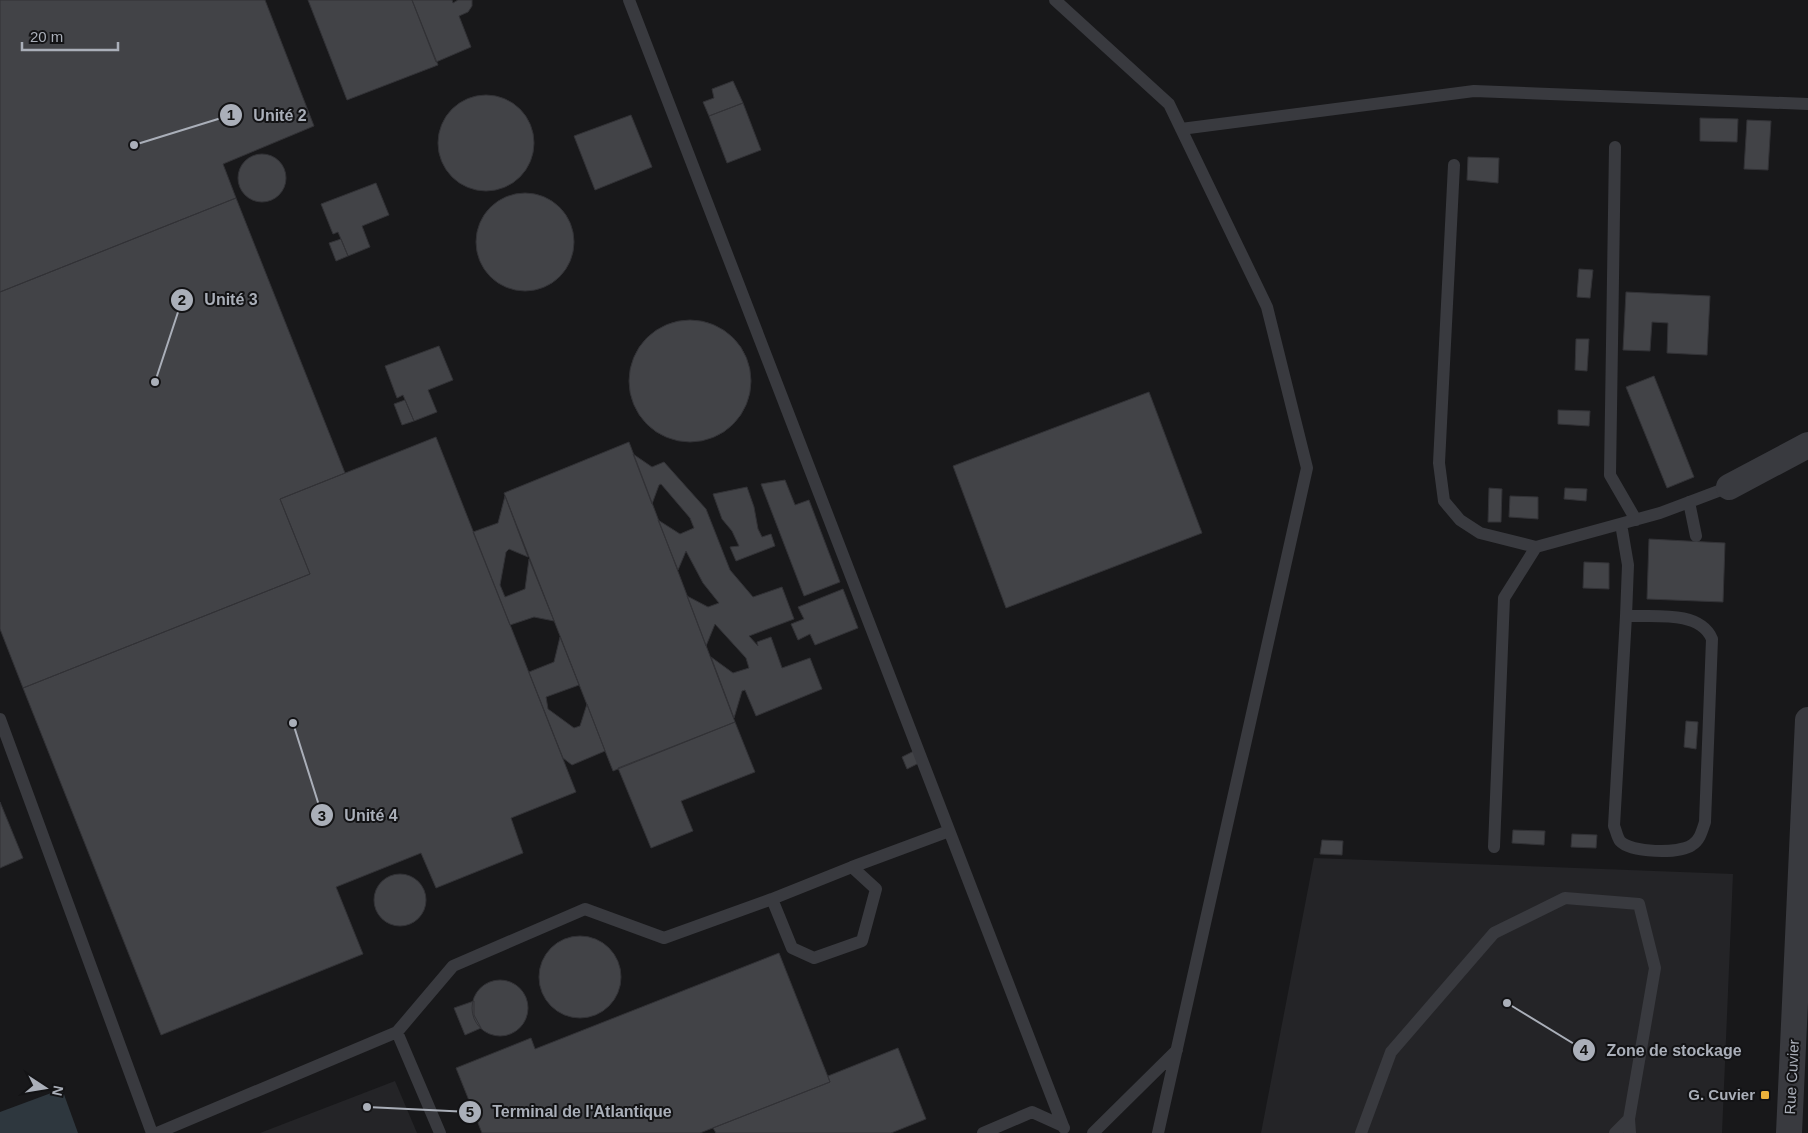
<svg xmlns="http://www.w3.org/2000/svg" width="1808" height="1133" font-family="Helvetica,sans-serif">
<style>
.built{fill:#242427}
.water{fill:#2e373e}
.building{fill:#424347;stroke:#323236}
.lines{fill:none;stroke-linecap:round;stroke-linejoin:round}
.lane{stroke:#393a3f;stroke-width:12}
.street{stroke:#393a3f;stroke-width:26}
.poi-dot{fill:#eeb33b;stroke:#131315;stroke-width:2}
.labels{text-anchor:middle;stroke-width:4;stroke-linejoin:round;paint-order:stroke}
.street-label{font-size:15px;fill:#aaafb9;stroke:#131315}
.poi-label{font-size:15px;font-weight:bold;fill:#aaafb9;stroke:#131315;text-anchor:end}
.leader{fill:none;stroke:#aaafb9;stroke-width:2}
.callout-dot{fill:#aaafb9;stroke:#131315;stroke-width:2}
.mark-label{font-size:15px;text-anchor:middle;font-weight:bold;fill:#111}
.callout-label{font-size:16px;text-anchor:middle;font-weight:bold;fill:#aaafb9;stroke:#131315;stroke-width:4;stroke-linejoin:round;paint-order:stroke}
</style>
<rect width="100%" height="100%" fill="#18181a"/>
<path class="built" d="M1314 858 1733 874 1722 1133H1261Z
M395 1081 417 1133H260Z"/>
<path class="water" d="M62 1089 78 1133H0V1112Z"/>
<path class="building" d="M0 0H265L314 126 223 164 236 198 0 292Z
M308 0H412L438 65 347 100Z
M412 0H452L453 3 458 0H472V6L468 12 459 16 471 47 436 62Z
M733 81 743 103 709 116 703 102 714 98 712 89Z
M438 143a48 48 0 1 1 96 0a48 48 0 1 1-96 0Z
M743 103 761 150 727 163 709 116Z
M631 115 652 167 595 190 574 136Z
M1700 118 1738 119 1737 142 1700 141Z
M1747 120 1771 121 1768 170 1744 169Z
M238 178a24 24 0 1 1 48 0a24 24 0 1 1-48 0Z
M1468 157 1499 158 1498 183 1467 180Z
M376 183 389 215 362 226 370 247 348 256 338 232 333 234 321 204Z
M476 242a49 49 0 1 1 98 0a49 49 0 1 1-98 0Z
M236 198 345 473 280 499 310 574 23 688 0 629V292Z
M341 239 348 256 336 261 329 243Z
M1579 269 1593 270 1590 298 1577 297Z
M1626 292 1710 296 1707 355 1667 353 1668 323 1652 322 1650 351 1623 350Z
M629 381a61 61 0 1 1 122 0a61 61 0 1 1-122 0Z
M1576 339H1589L1587 371 1575 370Z
M439 346 453 380 428 390 437 412 414 421 403 395 397 398 385 366Z
M1654 376 1694 477 1667 488 1626 387Z
M1149 392 1202 533 1006 608 953 466Z
M405 400 414 421 402 425 394 404Z
M1558 410 1590 411 1589 426 1558 424Z
M436 437 576 792 511 818 523 853 436 888 421 853 336 887 363 954 161 1035 23 688 310 574 280 499Z
M629 442 735 722 613 771 504 493Z
M633 454 652 467 664 462 706 509 730 570 753 597 782 587 794 619 749 636 758 646 757 642 771 637 782 668 810 658 822 689 756 716 745 690 742 691 734 718 711 657 733 673 749 668 746 658 715 624 706 646 687 596 708 607 719 603 703 583 686 551 678 570 658 520 680 534 694 528 690 518 661 484 659 485 652 504Z
M785 480 795 505 809 500 840 582 804 596 761 484Z
M747 487 754 507 758 529 762 537 771 534 775 546 736 561 730 547 739 546 732 531 722 519 713 494Z
M1489 488 1502 489 1501 522H1488Z
M1565 488 1587 489 1586 501 1564 499Z
M505 496 528 557 509 549 506 552 500 585 505 597 525 589 529 559 554 621 534 617 510 625 473 532 498 523Z
M1510 496 1538 497V519L1509 517Z
M1649 539 1725 543 1723 602 1647 599Z
M1584 562 1609 563V589L1583 588Z
M843 589 858 628 815 645 810 634 798 640 791 624 804 619 798 607Z
M560 637 579 685 546 697 548 709 574 728 580 726 587 704 605 751 572 765 563 758 529 672 554 662Z
M1686 721 1698 722 1696 749 1684 747Z
M735 722 755 772 681 801 693 831 651 848 618 768Z
M914 751 919 763 907 769 902 757Z
M0 802 23 858 0 868Z
M1513 830 1545 831 1544 845 1512 843Z
M1572 834 1597 835 1596 848 1571 847Z
M1322 840 1343 841 1342 855 1320 854Z
M374 900a26 26 0 1 1 52 0a26 26 0 1 1-52 0Z
M539 977a41 41 0 1 1 82 0a41 41 0 1 1-82 0Z
M779 953 830 1082 700 1133H482L456 1068 531 1038 535 1049Z
M472 1008a28 28 0 1 1 56 0a28 28 0 1 1-56 0Z
M474 1001V1015L481 1028 465 1035 454 1008Z
M898 1048 926 1119 891 1133H716L713 1128 830 1082 828 1076Z"/>
<g class="lines">
<path class="lane" d="M629 0 1063 1126
M1055 0 1169 104 1267 307 1307 468 1158 1133
M1181 129 1474 91 1808 104
M1615 147 1610 475 1636 520
M1454 165 1439 463 1444 501 1460 520 1480 533 1536 547
M1689 502 1696 536
M1621 524 1628 565 1626 616 1614 826C1616 830 1617 837 1620 841 1631 853 1679 854 1692 845 1700 840 1702 831 1705 822L1712 639C1700 610 1653 617 1626 616
M0 719 152 1133
M1494 847 1504 598 1536 547 1660 513 1729 487
M852 867 949 831
M397 1032 453 966 585 909 664 938 772 899 852 867 876 889 862 941 814 958 792 948 772 899
M157 1133 397 1032 440 1133
M983 1133 1032 1112 1063 1126 1064 1128
M1093 1133 1177 1050
M1361 1133 1391 1052 1494 933 1565 898 1639 904 1655 968 1629 1119 1630 1133
M1615 1133 1629 1119"/>
<path class="street" d="M1729 487 1808 445
M1789 1133 1808 720"/>
</g>
<rect class="poi-dot" x="1760" y="1090" width="10" height="10" rx="2.5"/>
<g class="labels">
<g class="street-label">
<text transform="translate(1792 1077) rotate(-87)" y="5">Rue Cuvier</text>
</g>
<g class="poi-label">
<text x="1755" y="1100">G. Cuvier</text>
</g>
</g>
<path class="leader" d="M134 145L231 115M155 382L182 300M293 723L322 815M1507 1003L1584 1050M367 1107L470 1112"/>
<g class="callout-dot">
<circle cx="134" cy="145" r="5"/>
<circle cx="155" cy="382" r="5"/>
<circle cx="293" cy="723" r="5"/>
<circle cx="1507" cy="1003" r="5"/>
<circle cx="367" cy="1107" r="5"/>
<circle cx="231" cy="115" r="12"/>
<circle cx="182" cy="300" r="12"/>
<circle cx="322" cy="815" r="12"/>
<circle cx="1584" cy="1050" r="12"/>
<circle cx="470" cy="1112" r="12"/>
</g>
<g class="mark-label">
<text x="231" y="120">1</text>
<text x="182" y="305">2</text>
<text x="322" y="821">3</text>
<text x="1584" y="1055">4</text>
<text x="470" y="1117">5</text>
</g>
<g class="callout-label">
<text x="280" y="121">Unité 2</text>
<text x="231" y="305">Unité 3</text>
<text x="371" y="821">Unité 4</text>
<text x="1674" y="1056">Zone de stockage</text>
<text x="582" y="1117">Terminal de l'Atlantique</text>
</g>
<g transform="translate(45 1088) rotate(102)" stroke="#131315" stroke-width="4" paint-order="stroke">
<path d="M0-4L9 19L0 12L-9 19Z" fill="#aaafb9"/>
<text y="-8" font-size="14" font-weight="bold" text-anchor="middle" fill="#aaafb9">N</text>
</g>
<path d="M22 42v8h96v-8" fill="none" stroke="#aaafb9" stroke-width="2.5"/>
<text x="30" y="42" font-size="15" fill="#aaafb9" stroke="#131315" stroke-width="4" paint-order="stroke">20 m</text>
</svg>
